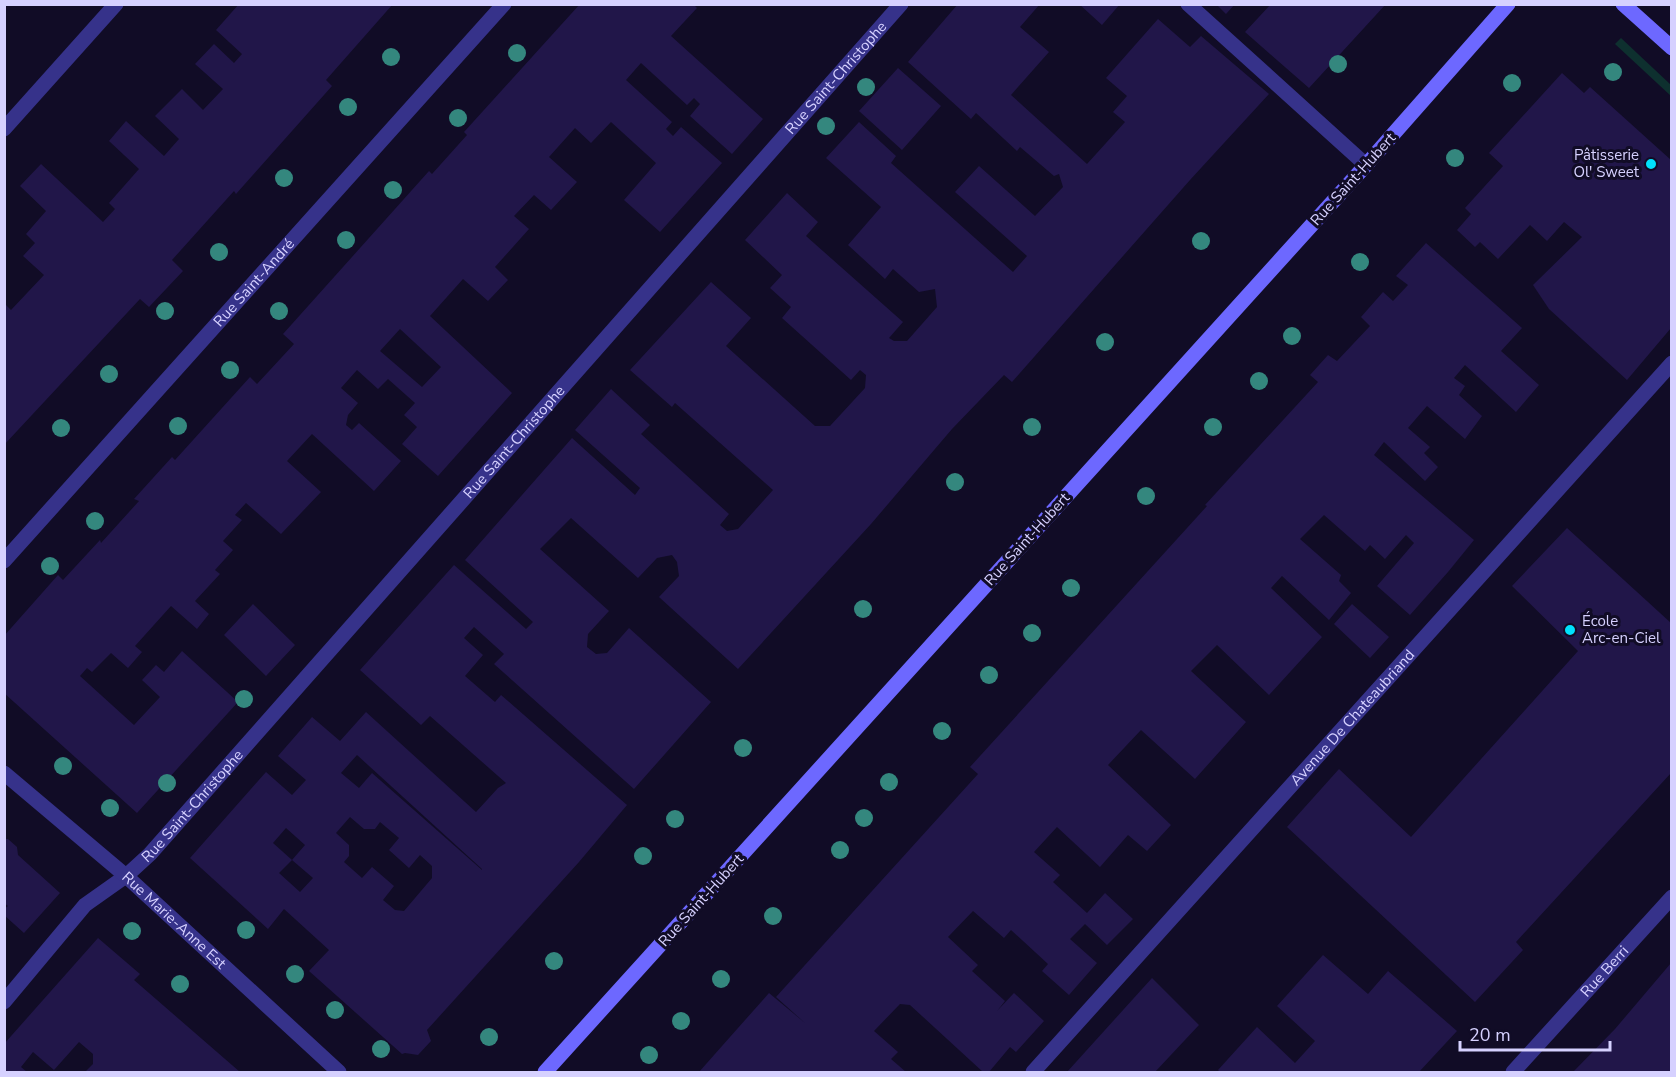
<svg xmlns="http://www.w3.org/2000/svg" width="1676" height="1077" font-family="'Nunito Sans',sans-serif">
<style>
.green{fill:#0e302f}
.building{fill:#211649;fill-rule:evenodd}
.lines{fill:none;stroke-linecap:round;stroke-linejoin:round}
.lane{stroke:#36328a;stroke-width:15}
.street{stroke:#36328a;stroke-width:15}
.secondary{stroke:#6d68ff;stroke-width:15}
.tree{fill:#34877e}
.poi-dot{fill:#00e0fc;stroke:#110c26;stroke-width:2}
.labels{text-anchor:middle;stroke-width:6;stroke-linejoin:round;paint-order:stroke}
.street-label{font-size:15px;fill:#d6d1ff;stroke:#110c26}
.poi-label{font-size:15px;fill:#d6d1ff;stroke:#110c26;text-anchor:end}
</style>
<rect width="100%" height="100%" fill="#110c26"/>
<path class="green" d="M1621 38 1671 85V96L1615 44Z"/>
<path class="building" d="M239 4H393L326 80 332 86 236 194 234 191 172 260 183 271 149 307 140 299 4 445V307L6 305 11 310 44 275 23 256 35 243 26 234 46 211 20 186 41 164 103 222 115 209 109 203 139 169 109 141 126 121 164 156 179 139 155 116 182 89 203 110 223 89 195 64 214 44 234 63 242 54 216 30Z
M580 4H693L697 8 671 36 763 119 732 154 690 116 700 104 694 98 687 105 641 63 626 80 672 122 666 129 673 136 681 127 722 163 660 232 624 200 656 163 611 122 591 143 575 128 549 157 577 182 551 210 534 195 514 216 529 229 495 267 508 280 488 301 463 279 430 316 512 393 438 476 402 444 417 427 404 415 415 403 388 379 378 389 357 370 341 388 358 403 348 415 346 425 352 430 359 423 401 461 374 491 312 434 287 461 321 492 281 534 246 503 235 515 242 520 223 541 233 550 215 570 220 574 195 601 209 614 197 629 171 606 135 646 142 652 128 668 111 653 92 672 87 668 80 676 134 725 160 697 142 680 156 665 164 672 182 651 238 702 137 813 4 693V636L58 575 63 580 100 540 101 543 139 501 134 499 172 457 175 460 250 377 257 384 294 344 283 334 429 171 432 174 467 135 464 132ZM400 329 441 367 422 387 380 351Z
M958 4H1040L1020 27 1049 52 1011 95 1087 164 1125 122 1113 112 1127 96 1106 78 1158 19 1190 47 1201 36 1269 94 1190 180 1012 382 1004 375 952 429 871 524 738 669 659 597 679 576 677 562 672 555 657 558 638 578 571 518 540 549 609 611 588 634 587 647 596 654 607 653 629 628 711 702 634 789 494 664 504 654 474 627 464 638 483 655 465 676 495 702 501 695 627 805 579 862 427 1030 431 1041 418 1055 405 1053 402 1054 309 971 329 950 284 909 268 929 190 858 266 772 292 795 306 780 278 756 312 717 340 741 366 712 476 812 498 788 506 783 430 716 421 725 360 670 454 565 526 629 533 622 465 560 572 438 635 495 640 488 575 430 611 389 650 425 641 434 729 514 720 525 727 531 738 529 773 490 675 403 672 407 630 370 711 282 751 318 726 346 815 426H830L865 388 866 375 860 370 851 380 782 318 791 307 770 288 782 275 745 240 787 193 818 222 806 236 903 322 889 338 894 341H907L937 307 935 289 919 292 893 269 885 279 848 245 881 207 826 158 859 122 896 156 891 163 1013 272 1027 256 955 192 979 166 1035 216 1063 187 1059 174 1054 176 1020 147 1017 151 976 113 971 119 908 62ZM357 755 482 869V870L372 773 359 788 341 773ZM350 817 364 829H375L380 822 399 838 389 850 409 868 420 855 432 866V878L404 911 395 910 383 900 394 886 372 867 362 878 344 862 349 856V845L336 833ZM286 828 305 845 292 860 273 843ZM292 860 313 878 300 892 279 873Z
M1079 4H1120L1102 25Z
M1216 4H1235L1226 14Z
M1271 4H1386L1309 88 1245 32Z
M898 68 941 106 902 150 859 111Z
M1562 73 1584 93 1590 87 1671 160V328L1627 380 1549 309 1533 285 1582 237 1564 222 1547 241 1530 225 1498 259 1480 242 1475 247 1457 230 1471 214 1465 208 1503 166 1489 153Z
M1426 243 1522 328 1501 351 1539 385 1516 412 1465 365 1454 378 1465 386 1459 395 1482 416 1465 439 1427 406 1408 428 1430 447 1424 453 1438 467 1425 481 1384 442 1374 455 1474 540 1448 572 1410 615 1377 586 1414 543 1406 535 1385 559 1370 545 1365 551 1324 515 1300 539 1341 575 1339 581 1351 593 1329 620 1282 576 1271 588 1322 637 1269 695 1217 645 1191 671 1246 722 1195 779 1141 730 1108 765 1171 825 1147 851 1128 835 1100 867 1057 827 1034 852 1060 875 1053 882 1087 913 1105 893 1133 919 1107 945 1085 924 1070 939 1097 963 1069 995 1042 971 1048 964 1011 930 1004 938 973 911 948 937 978 965 972 971 1005 1001 997 1011 1014 993 1044 1021 1016 1052 1010 1047 989 1072H983L910 1005 900 1004 874 1031 898 1052 891 1059 906 1072H699L769 993 805 1023 776 997 978 774 970 767 1207 506 1205 505 1318 382 1310 375 1328 355 1337 361 1370 326 1361 317 1383 292 1393 301 1408 285 1396 276Z
M1567 528 1671 623V773L1516 942 1523 950 1475 1002 1287 827 1339 769 1411 837 1578 651 1512 586Z
M253 604 295 645 266 676 224 635Z
M1352 604 1389 637 1370 658 1334 624Z
M4 839H8L17 847 18 855 60 893 24 933 4 915V909L8 906 4 903Z
M98 938 140 974 134 980 240 1072H85L93 1064V1054L79 1042 54 1070 33 1052 21 1067 27 1072H4V1044Z
M1323 955 1368 994 1388 971 1457 1031 1419 1072H1220L1218 1070 1257 1027 1295 1063 1315 1041 1277 1006Z
M1671 963V1072H1573L1615 1029Z
M1152 978 1199 1025 1155 1072H1067Z"/>
<g class="lines">
<g class="lane">
<path d="M1188 4 1366 165"/>
<path d="M4 129 116 4"/>
<path id="s1" d="M4 1002 85 905 126 876 150 854 901 4"/>
</g>
<g class="street">
<path id="s2" d="M4 561 504 4"/>
<path id="s3" d="M4 773 126 876 339 1072"/>
<path id="s4" d="M1033 1072 1672 363"/>
<path id="s5" d="M1513 1072 1672 897"/>
</g>
<path class="secondary" d="M1623 4 1672 48
M545 1072 1366 165 1508 4"/>
</g>
<g class="tree">
<circle cx="517" cy="53" r="9"/>
<circle cx="391" cy="57" r="9"/>
<circle cx="1338" cy="64" r="9"/>
<circle cx="1613" cy="72" r="9"/>
<circle cx="1512" cy="83" r="9"/>
<circle cx="866" cy="87" r="9"/>
<circle cx="348" cy="107" r="9"/>
<circle cx="458" cy="118" r="9"/>
<circle cx="826" cy="126" r="9"/>
<circle cx="1455" cy="158" r="9"/>
<circle cx="284" cy="178" r="9"/>
<circle cx="393" cy="190" r="9"/>
<circle cx="346" cy="240" r="9"/>
<circle cx="1201" cy="241" r="9"/>
<circle cx="219" cy="252" r="9"/>
<circle cx="1360" cy="262" r="9"/>
<circle cx="165" cy="311" r="9"/>
<circle cx="279" cy="311" r="9"/>
<circle cx="1292" cy="336" r="9"/>
<circle cx="1105" cy="342" r="9"/>
<circle cx="230" cy="370" r="9"/>
<circle cx="109" cy="374" r="9"/>
<circle cx="1259" cy="381" r="9"/>
<circle cx="178" cy="426" r="9"/>
<circle cx="1032" cy="427" r="9"/>
<circle cx="1213" cy="427" r="9"/>
<circle cx="61" cy="428" r="9"/>
<circle cx="955" cy="482" r="9"/>
<circle cx="1146" cy="496" r="9"/>
<circle cx="95" cy="521" r="9"/>
<circle cx="50" cy="566" r="9"/>
<circle cx="1071" cy="588" r="9"/>
<circle cx="863" cy="609" r="9"/>
<circle cx="1032" cy="633" r="9"/>
<circle cx="989" cy="675" r="9"/>
<circle cx="244" cy="699" r="9"/>
<circle cx="942" cy="731" r="9"/>
<circle cx="743" cy="748" r="9"/>
<circle cx="63" cy="766" r="9"/>
<circle cx="889" cy="782" r="9"/>
<circle cx="167" cy="783" r="9"/>
<circle cx="110" cy="808" r="9"/>
<circle cx="864" cy="818" r="9"/>
<circle cx="675" cy="819" r="9"/>
<circle cx="840" cy="850" r="9"/>
<circle cx="643" cy="856" r="9"/>
<circle cx="773" cy="916" r="9"/>
<circle cx="246" cy="930" r="9"/>
<circle cx="132" cy="931" r="9"/>
<circle cx="554" cy="961" r="9"/>
<circle cx="295" cy="974" r="9"/>
<circle cx="721" cy="979" r="9"/>
<circle cx="180" cy="984" r="9"/>
<circle cx="335" cy="1010" r="9"/>
<circle cx="681" cy="1021" r="9"/>
<circle cx="489" cy="1037" r="9"/>
<circle cx="381" cy="1049" r="9"/>
<circle cx="649" cy="1055" r="9"/>
</g>
<g class="poi-dot">
<circle cx="1651" cy="164" r="6"/>
<circle cx="1570" cy="630" r="6"/>
</g>
<g class="labels">
<g class="street-label">
<text dy="5" stroke="none"><textPath href="#s1" startOffset="1245">Rue Saint-Christophe</textPath></text>
<text transform="translate(1353 179) rotate(-48)" y="5">Rue Saint-Hubert</text>
<text dy="5" stroke="none"><textPath href="#s2" startOffset="374">Rue Saint-André</textPath></text>
<text dy="5" stroke="none"><textPath href="#s1" startOffset="759">Rue Saint-Christophe</textPath></text>
<text transform="translate(1027 539) rotate(-48)" y="5">Rue Saint-Hubert</text>
<text dy="5" stroke="none"><textPath href="#s4" startOffset="477">Avenue De Chateaubriand</textPath></text>
<text dy="5" stroke="none"><textPath href="#s1" startOffset="273">Rue Saint-Christophe</textPath></text>
<text transform="translate(701 900) rotate(-48)" y="5">Rue Saint-Hubert</text>
<text dy="5" stroke="none"><textPath href="#s3" startOffset="225">Rue Marie-Anne Est</textPath></text>
<text dy="5" stroke="none"><textPath href="#s5" startOffset="136">Rue Berri</textPath></text>
</g>
<g class="poi-label">
<text x="1639" y="160">Pâtisserie<tspan x="1639" dy="17">Ol' Sweet</tspan></text>
<text x="1582" y="626" text-anchor="start">École<tspan x="1582" dy="17">Arc-en-Ciel</tspan></text>
</g>
</g>
<rect width="1676" height="1077" fill="none" stroke="#d6d1ff" stroke-width="12"/>
<path d="M1460 1041v9h150v-9" fill="none" stroke="#d6d1ff" stroke-width="3"/>
<text x="1469" y="1041" font-size="18" fill="#d6d1ff" stroke="#110c26" stroke-width="4.5" paint-order="stroke">20 m</text>
</svg>
